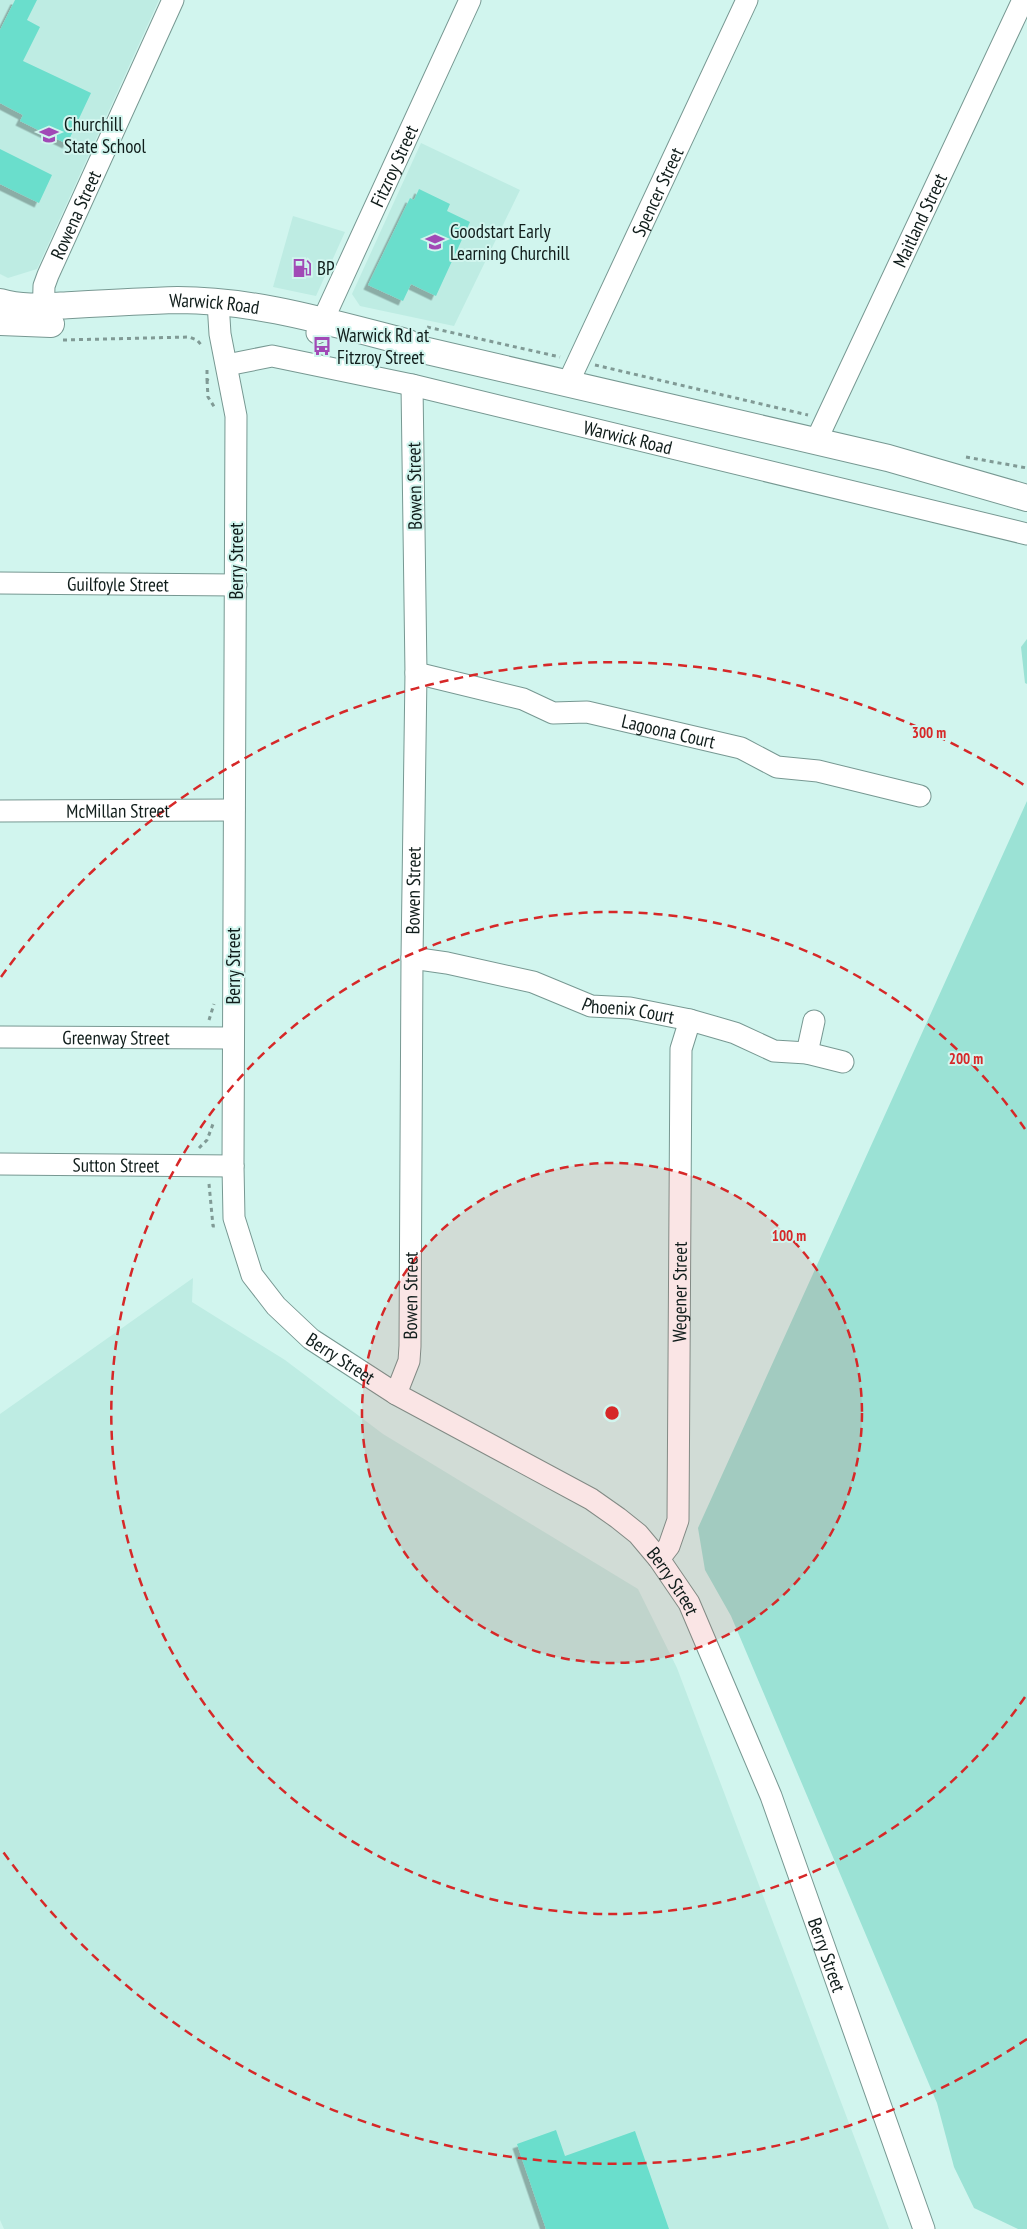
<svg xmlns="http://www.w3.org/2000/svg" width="1027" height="2229" font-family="'PT Sans Narrow',sans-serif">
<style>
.built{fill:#beece3}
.green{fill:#9be2d5}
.building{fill:#6bdecc;filter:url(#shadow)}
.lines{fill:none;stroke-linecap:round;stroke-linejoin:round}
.minor-casing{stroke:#779892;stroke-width:23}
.major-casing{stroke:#779892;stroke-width:28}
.path{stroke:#809a95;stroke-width:3;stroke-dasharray:4 4;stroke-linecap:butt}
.minor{stroke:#fff;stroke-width:21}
.major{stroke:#fff;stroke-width:26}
.ring{fill:none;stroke:#d62828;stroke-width:2.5;stroke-dasharray:9 6}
.labels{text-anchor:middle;stroke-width:4;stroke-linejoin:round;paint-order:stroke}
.poi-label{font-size:19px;fill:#101d1b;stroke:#d1f5ee;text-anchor:start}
.street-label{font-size:19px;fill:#101d1b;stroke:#d1f5ee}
.centre{fill:#d62828;stroke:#d1f5ee;stroke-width:2.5}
.ring-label{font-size:15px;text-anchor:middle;font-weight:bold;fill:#d62828;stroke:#d1f5ee;stroke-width:4;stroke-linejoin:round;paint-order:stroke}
</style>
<defs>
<filter id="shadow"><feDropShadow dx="-4.5" dy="4.5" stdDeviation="0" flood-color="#0004"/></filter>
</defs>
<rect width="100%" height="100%" fill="#d1f5ee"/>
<path class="built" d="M0 0H159L37 269 8 278 0 274Z
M421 143 520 190 454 326 360 306 352 294Z
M293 216 345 232 316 296 273 287Z
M193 1278 192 1302 285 1360 383 1434 638 1589 677 1668 889 2229H4L0 2220V1414Z"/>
<path class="green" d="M1027 639V684L1025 683 1021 647Z
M1027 801V2229H1018L974 2208 954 2167 937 2103 731 1616 705 1570 698 1528Z"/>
<path class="building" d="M15 0H37L27 20 40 27 23 61 91 93 67 144 20 121 23 115 0 103V30Z
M0 149 52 175 39 203 0 184Z
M419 189 450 204 447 211 470 222 436 296 411 284 403 301 368 285 410 198 414 200Z
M556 2130 565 2156 635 2131 669 2229H546L517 2144Z"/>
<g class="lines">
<g class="minor-casing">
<g id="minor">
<path id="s1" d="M218 302 220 334 236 416 233 1166 234 1218 252 1275 276 1306 311 1339 396 1394 591 1499 618 1518 638 1534 659 1559 689 1603 771 1796 924 2229"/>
<path id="s2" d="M43 322 44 286 48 275 173 0"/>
<path id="s3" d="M317 333 470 0"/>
<path id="s4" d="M227 365 272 356 412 385 1027 534"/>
<path id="s5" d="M568 383 747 0"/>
<path id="s6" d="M816 441 1023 0"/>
<path id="s7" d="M0 583 236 585"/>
<path id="s8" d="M416 673 523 699 553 713 587 712 741 748 777 767 818 771 920 796"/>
<path id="s9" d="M0 811 234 810"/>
<path id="s10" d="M412 958 447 963 533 982 591 1006 630 1008 690 1020 735 1033 774 1051 807 1053 843 1062"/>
<path id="s11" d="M0 1037 232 1038"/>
<path d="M807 1053 814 1021"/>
<path id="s12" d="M0 1164 233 1166"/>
<path id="s13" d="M396 1394 409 1361 410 1346 412 958 416 673 412 385"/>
<path id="s14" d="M659 1559 669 1546 678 1520 681 1049 690 1020"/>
</g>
</g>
<g class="major-casing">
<g id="major">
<path id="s15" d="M0 302C23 309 49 306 72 305 107 303 143 301 178 300 256 300 331 323 406 342L423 350 888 458 1027 498"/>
<path d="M0 322 51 324"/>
</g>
</g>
<path class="path" d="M427 327 560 357
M63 340 189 337 197 340 203 347
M595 365 808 415
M207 370V380L210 381
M207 380 208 397 215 408
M966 457 1027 468
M209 1020 214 1004
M199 1148 207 1140 213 1124
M209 1184 213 1226H217"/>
<use href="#minor" class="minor"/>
<use href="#major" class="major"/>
</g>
<circle cx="612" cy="1413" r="250" fill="#d62828" fill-opacity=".12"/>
<g class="ring">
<circle cx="612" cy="1413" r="250"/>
<path d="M1025 1697A501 501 0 1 1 1025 1129"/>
<path d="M1027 2039A751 751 0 0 1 1 1849M1 977A751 751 0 0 1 1027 787"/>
</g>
<defs>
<g id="school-bare" transform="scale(1.5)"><path d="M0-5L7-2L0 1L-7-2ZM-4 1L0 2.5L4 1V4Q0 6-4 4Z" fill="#a14ab6" stroke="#d1f5ee" stroke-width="2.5" paint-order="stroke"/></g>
<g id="fuel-bare" transform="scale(1.5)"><path d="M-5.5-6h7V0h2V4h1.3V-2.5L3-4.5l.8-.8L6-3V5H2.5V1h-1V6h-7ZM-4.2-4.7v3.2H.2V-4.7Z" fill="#a14ab6" stroke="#d1f5ee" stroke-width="2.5" paint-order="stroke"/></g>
<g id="bus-bare" transform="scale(1.5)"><path d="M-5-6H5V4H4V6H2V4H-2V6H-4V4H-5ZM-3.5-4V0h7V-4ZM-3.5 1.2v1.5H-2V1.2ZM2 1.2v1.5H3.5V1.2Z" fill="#a14ab6" stroke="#d1f5ee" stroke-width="2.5" paint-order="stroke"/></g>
</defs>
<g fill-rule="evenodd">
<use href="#school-bare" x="49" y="135"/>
<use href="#school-bare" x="435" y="242"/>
<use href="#fuel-bare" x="302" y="268"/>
<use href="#bus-bare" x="322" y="346"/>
</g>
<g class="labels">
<g class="poi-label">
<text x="64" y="131">Churchill<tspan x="64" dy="22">State School</tspan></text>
<text x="450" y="238">Goodstart Early<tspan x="450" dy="22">Learning Churchill</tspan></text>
<text x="317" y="275">BP</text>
<text x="337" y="342">Warwick Rd at<tspan x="337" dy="22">Fitzroy Street</tspan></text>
</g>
<g class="street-label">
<text dy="7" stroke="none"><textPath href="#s3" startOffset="184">Fitzroy Street</textPath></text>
<text dy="7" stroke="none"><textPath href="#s5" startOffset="211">Spencer Street</textPath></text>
<text dy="7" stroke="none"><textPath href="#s2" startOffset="114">Rowena Street</textPath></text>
<text dy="7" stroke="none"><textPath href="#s6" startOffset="244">Maitland Street</textPath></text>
<text dy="7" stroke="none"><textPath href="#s15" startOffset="215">Warwick Road</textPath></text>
<text dy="7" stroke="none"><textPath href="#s4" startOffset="411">Warwick Road</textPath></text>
<text transform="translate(414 486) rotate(-91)" y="7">Bowen Street</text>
<text transform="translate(236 561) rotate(-90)" y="7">Berry Street</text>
<text dy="7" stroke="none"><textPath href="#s7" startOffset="118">Guilfoyle Street</textPath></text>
<text dy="7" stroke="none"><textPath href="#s8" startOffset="261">Lagoona Court</textPath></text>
<text dy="7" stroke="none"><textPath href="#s9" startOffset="118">McMillan Street</textPath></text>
<text dy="7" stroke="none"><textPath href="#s13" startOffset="506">Bowen Street</textPath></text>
<text transform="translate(233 966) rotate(-90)" y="7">Berry Street</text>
<text dy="7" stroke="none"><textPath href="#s10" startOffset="224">Phoenix Court</textPath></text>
<text dy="7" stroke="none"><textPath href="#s11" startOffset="116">Greenway Street</textPath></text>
<text dy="7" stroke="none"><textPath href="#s12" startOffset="116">Sutton Street</textPath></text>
<text dy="7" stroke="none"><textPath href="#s14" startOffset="272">Wegener Street</textPath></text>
<text dy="7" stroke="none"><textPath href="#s13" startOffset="101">Bowen Street</textPath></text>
<text dy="7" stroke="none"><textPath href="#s1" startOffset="1100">Berry Street</textPath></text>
<text dy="7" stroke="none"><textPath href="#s1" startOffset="1505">Berry Street</textPath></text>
<text dy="7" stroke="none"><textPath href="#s1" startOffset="1910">Berry Street</textPath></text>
</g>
</g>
<circle cx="612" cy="1413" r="8" class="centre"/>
<g class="ring-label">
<text x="929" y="738">300 m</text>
<text x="966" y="1064">200 m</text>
<text x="789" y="1241">100 m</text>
</g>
</svg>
